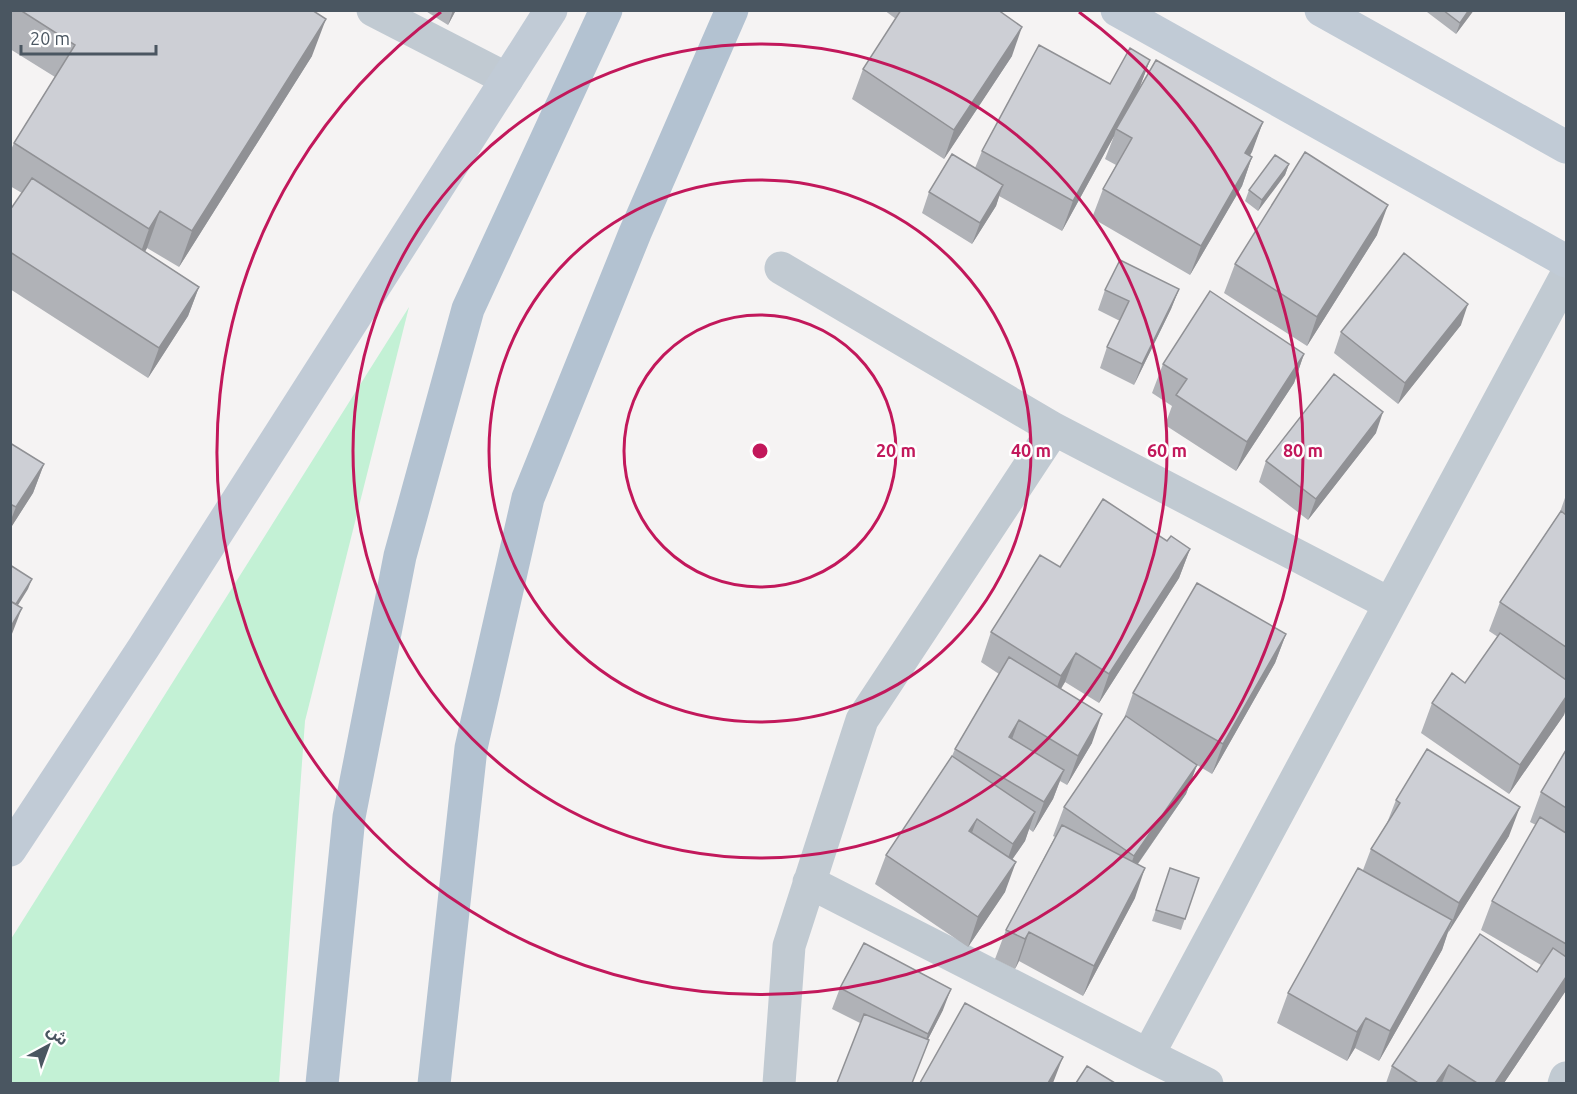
<svg xmlns="http://www.w3.org/2000/svg" width="1577" height="1094" font-family="Ubuntu,'Noto Sans Arabic',sans-serif">
<style>
.green{fill:#c3f1d5}
.lines{fill:none;stroke-linecap:round;stroke-linejoin:round}
.minor{stroke:#c1cad2;stroke-width:33}
.secondary{stroke:#c1cbd6;stroke-width:33}
.primary{stroke:#b3c2d1;stroke-width:33}
.wall{fill:#b0b2b7}
.shaded-wall{fill:#909195}
.building{fill:#cdcfd5;stroke:#909195;stroke-width:1.5}
.ring{fill:none;stroke:#c2185b;stroke-width:3}
.centre{fill:#c2185b;stroke:#fff;stroke-width:3}
.ring-label{font-size:18px;text-anchor:middle;font-weight:bold;fill:#c2185b;stroke:#fff;stroke-width:5;stroke-linejoin:round;paint-order:stroke}
</style>
<rect width="100%" height="100%" fill="#f5f3f3"/>
<path class="green" d="M409 307 305 721 279 1083H11V939Z"/>
<g class="lines">
<path class="minor" d="M373 10 507 79
M781 268 1054 429 1390 604
M809 882 1148 1055 1207 1084
M1148 1055 1566 276
M779 1084 789 946 862 720 1054 429
M1564 1084 1566 1078"/>
<path class="secondary" d="M1117 10 1566 261
M1321 10 1566 147
M10 850 144 647 551 10"/>
<path class="primary" d="M322 1084 349 817 400 556 468 309 606 10
M434 1084 471 748 528 498 635 233 732 10"/>
</g>
<path class="wall" d="M10 10H312V56L179 267 147 248 145 252 199 287 188 316 148 378 10 289V210L22 193 10 186V152L14 143 55 77 10 49Z
M424 10H456L448 25Z
M884 10H998L1012 56 944 159 852 99 863 69 896 19Z
M1428 10H1474L1456 34 1427 12Z
M1150 60 1139 89 1132 101 1263 122 1250 155 1252 157 1242 186 1190 275 1092 218 1103 189 1116 165 1105 159 1114 136 1062 231 999 196 996 206 972 244 922 213 929 192 975 168 982 151 1110 84Z
M1289 164 1285 175 1258 211 1245 201 1249 190Z
M1377 235 1307 346 1224 293 1235 264Z
M1179 289 1171 309 1134 385 1100 368 1107 347 1120 321 1098 310 1105 290Z
M1461 325 1398 404 1334 353 1341 332Z
M1304 354 1294 383 1236 471 1165 425 1172 406 1152 393 1163 364Z
M1376 433 1308 520 1259 482 1266 461Z
M10 443 44 464 33 493 10 529Z
M1566 495V708L1564 715 1509 794 1421 733 1432 703 1465 683 1498 637 1489 631 1500 602 1560 512Z
M1167 541 1190 549 1179 578 1099 703 1065 682 1061 689 1092 743 1067 785 1060 781 1053 799 1033 832 1029 829 1025 841 1012 860 1005 892 968 947 875 884 886 855 952 756 955 749 999 674 981 662 991 632 1060 567Z
M1286 634 1275 663 1212 774 1197 765 1186 794 1138 864 1135 898 1083 996 1019 961 1015 969 995 959 1006 930 1055 837 1053 836 1064 807 1123 721 1133 693Z
M1566 750V988L1565 992 1504 1083H1386L1392 1066 1537 972 1541 965 1481 930 1492 901 1536 825 1530 822 1541 792Z
M1396 800 1509 836 1448 932 1442 950 1379 1061 1355 1048 1347 1061 1277 1023 1288 993 1363 870 1371 849 1387 823Z
M1170 868 1199 878 1181 930 1152 921Z
M840 988 943 1010 928 1039 860 1023 832 1009Z"/>
<path class="shaded-wall" d="M453 10H456L448 25Z
M1469 10H1474L1456 34 1460 23Z
M326 19 312 56 179 267 192 231Z
M1022 27 1012 56 944 159 954 130Z
M1150 60 1139 89 1117 130 1116 129 1114 136 1062 231 1073 201Z
M1263 122 1252 152 1234 182 1245 153Z
M1252 157 1242 186 1190 275 1201 246Z
M1289 164 1285 175 1258 211 1262 200Z
M1003 185 996 206 972 244 980 223Z
M1388 205 1377 235 1307 346 1317 317Z
M160 211 147 248 136 266 149 229Z
M199 287 188 316 148 378 159 348Z
M1179 289 1171 309 1134 385 1142 364Z
M1468 304 1461 325 1398 404 1405 383Z
M1304 354 1294 383 1236 471 1247 442Z
M1383 412 1376 433 1308 520 1316 499Z
M44 464 33 493 10 529V522L16 507Z
M1190 549 1179 578 1099 703 1109 674Z
M32 579 28 589 10 618V613Z
M22 608 10 639V628Z
M1286 634 1275 663 1212 774 1223 744Z
M1076 653 1065 682 1050 706 1061 676Z
M1566 697V708L1564 715 1509 794 1520 765Z
M1102 714 1092 743 1067 785 1078 756Z
M1019 720 1008 750 1009 737Z
M1197 765 1186 794 1123 885 1134 856Z
M1064 770 1053 799 1033 832 1044 802Z
M1520 807 1509 836 1448 933 1459 903Z
M1035 812 1025 841 1002 874 1013 844Z
M977 819 966 849 969 831Z
M1016 862 1005 892 968 947 978 917Z
M1145 868 1135 898 1083 996 1094 966Z
M1452 920 1442 950 1379 1061 1390 1031Z
M1029 932 1019 961 1015 969 1025 939Z
M1566 977V988L1565 992 1504 1083H1495Z
M951 989 943 1010 920 1055 928 1034Z
M1366 1018 1355 1048 1347 1061 1357 1032Z
M1063 1057 1053 1083H1048Z
M1449 1065 1442 1083H1436Z"/>
<path class="building" d="M20 10H312L326 19 192 231 160 211 149 229 14 143 75 45Z
M901 10H998L1022 27 954 130 863 69Z
M1443 10H1469L1460 23Z
M1039 45 1110 84 1130 48 1150 60 1073 201 982 151Z
M1156 60 1263 122 1245 153 1252 157 1201 246 1103 189 1132 138 1116 129Z
M1305 152 1388 205 1317 317 1235 264Z
M952 154 1003 185 980 223 929 192Z
M1275 155 1289 164 1262 200 1249 190Z
M32 178 199 287 159 348 10 252V210Z
M1404 253 1468 304 1405 383 1341 332Z
M1120 260 1179 289 1142 364 1107 347 1129 301 1105 290Z
M1210 291 1304 354 1247 442 1176 395 1187 379 1163 364Z
M1334 374 1383 412 1316 499 1266 461Z
M10 443 44 464 16 507 10 504Z
M1103 499 1167 541 1171 536 1190 549 1109 674 1076 653 1061 676 991 632 1040 555 1060 567Z
M1561 511 1566 515V647L1500 602Z
M10 565 32 579 16 604 10 601Z
M1197 583 1286 634 1223 744 1133 693Z
M10 601 22 608 10 628Z
M1500 633 1566 680V697L1520 765 1432 703 1452 673 1465 683Z
M1009 657 1102 714 1078 756 1019 720 1009 737 1064 770 1044 802 955 749Z
M1126 716 1197 765 1134 856 1064 807Z
M1427 749 1520 807 1459 903 1371 849 1400 803 1396 800Z
M1566 750V808L1541 792Z
M952 756 1035 812 1013 844 977 819 969 831 1016 862 978 917 886 855Z
M1540 817 1566 833V944L1492 901Z
M1062 825 1145 868 1094 966 1029 932 1025 939 1006 930Z
M1170 868 1199 878 1185 919 1156 910Z
M1358 868 1452 920 1390 1031 1366 1018 1357 1032 1288 993Z
M1480 934 1537 972 1553 948 1566 957V977L1495 1083H1477L1449 1065 1436 1083H1418L1392 1066Z
M864 943 951 989 928 1034 840 988Z
M965 1003 1063 1057 1048 1083H920Z
M864 1014 929 1040 912 1083H837Z
M1087 1066 1115 1083H1076Z"/>
<g class="ring">
<circle cx="760" cy="451" r="136"/>
<circle cx="760" cy="451" r="271"/>
<circle cx="760" cy="451" r="407"/>
<path d="M1079 12A543 543 0 1 1 441 12"/>
</g>
<circle cx="760" cy="451" r="9" class="centre"/>
<g class="ring-label">
<text x="896" y="457">20 m</text>
<text x="1031" y="457">40 m</text>
<text x="1167" y="457">60 m</text>
<text x="1303" y="457">80 m</text>
</g>
<rect width="1577" height="1094" fill="none" stroke="#4a5661" stroke-width="24"/>
<g transform="translate(48 1046) rotate(41)" stroke="#ffffff" stroke-width="4.5" paint-order="stroke">
<path d="M0-4.5L10 22L0 15L-10 22Z" fill="#4a5661"/>
<text y="-9" font-size="16" font-weight="bold" text-anchor="middle" fill="#4a5661">ش</text>
</g>
<path d="M21 45v9h135v-9" fill="none" stroke="#4a5661" stroke-width="3"/>
<text x="30" y="45" font-size="18" fill="#4a5661" stroke="#ffffff" stroke-width="4.5" paint-order="stroke">20 m</text>
</svg>
